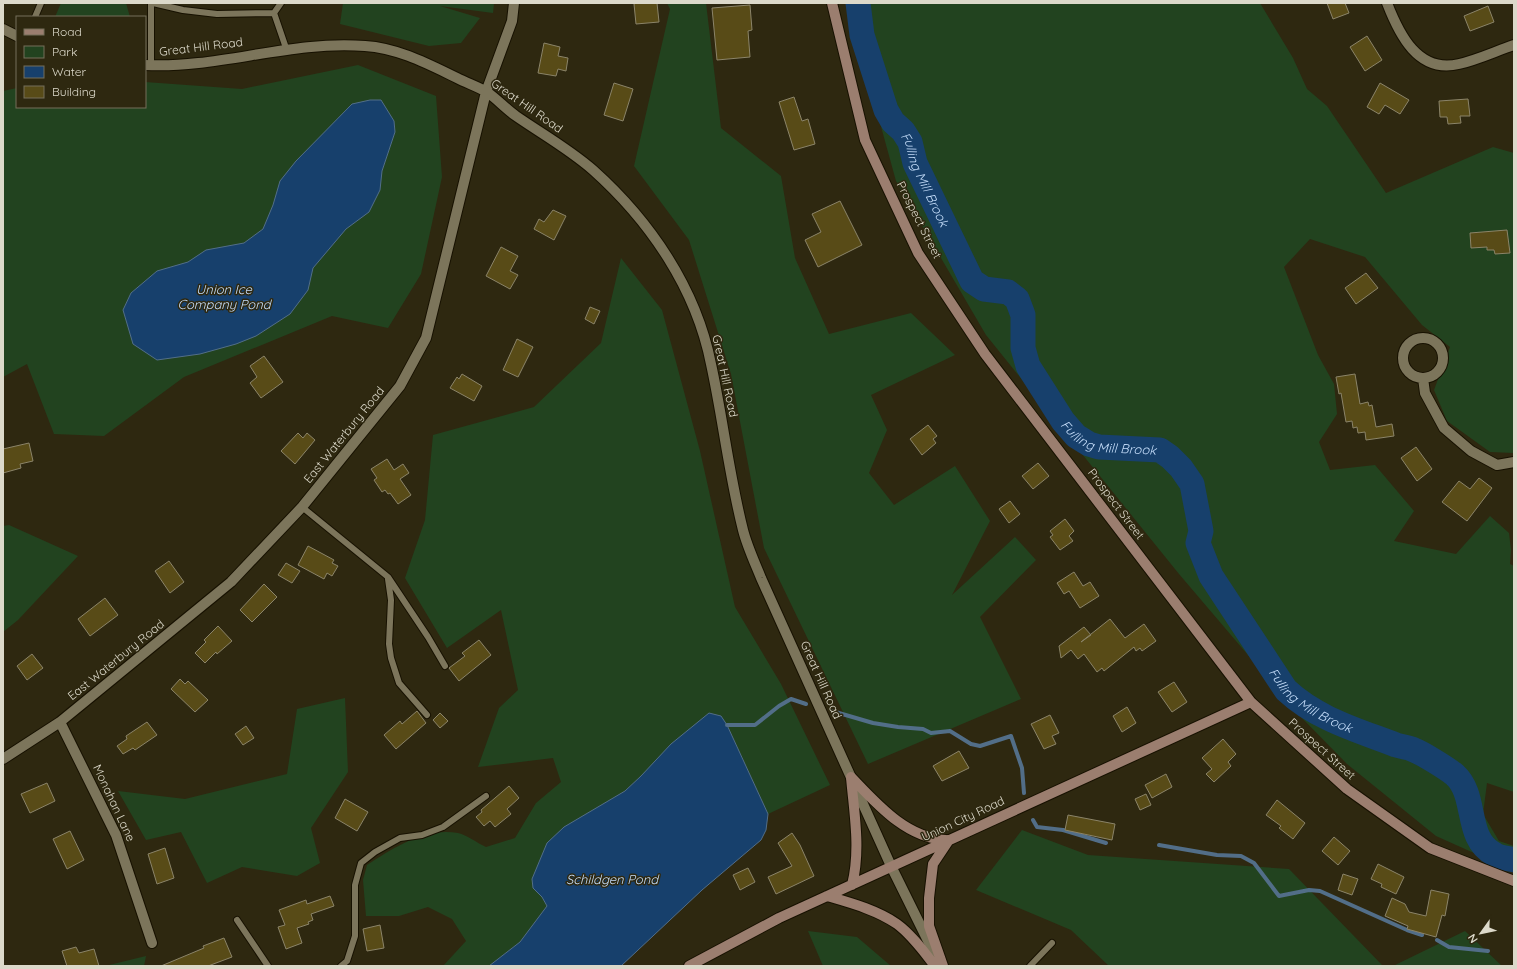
<svg xmlns="http://www.w3.org/2000/svg" width="1517" height="969" font-family="Quicksand,sans-serif">
<style>
.green{fill:#22431f}
.water{fill:#17406c;stroke:#526e88}
.lines{fill:none;stroke-linecap:round;stroke-linejoin:round}
.stream{stroke:#526e88;stroke-width:4}
.river{stroke:#17406c;stroke-width:25}
.building{fill:#584b17;stroke:#8b8469}
.service-casing{stroke:#171100;stroke-width:8}
.minor-casing{stroke:#171100;stroke-width:12}
.secondary-casing{stroke:#171100;stroke-width:12}
.service{stroke:#7c755b;stroke-width:6}
.minor{stroke:#7c755b;stroke-width:10}
.secondary{stroke:#9b7e6f;stroke-width:10}
.labels{text-anchor:middle;stroke-width:3;stroke-linejoin:round;paint-order:stroke}
.street-label{font-size:12px;fill:#dcd9ca;stroke:#2e2810}
.water-label{font-size:13px;font-style:italic;fill:#c4dcf9;stroke:#2e2810}
</style>
<rect width="100%" height="100%" fill="#2e2810"/>
<path class="green" d="M61 3H126L130 17H55Z
M343 3H494L493 13 440 6 480 18 461 43 429 46 340 24Z
M667 3H706L721 128 781 176 795 258 829 334 911 313 955 355 871 395 887 430 869 473 894 505 955 466 990 521 952 595 1015 537 1036 560 980 617 1021 699 868 764 764 548 731 374 689 240 634 166 670 9Z
M847 3H1260L1293 58 1307 89 1327 106 1386 193 1493 147 1514 153V453L1490 452 1447 421 1434 390 1450 347 1422 325 1365 257 1310 239 1284 267 1318 355 1334 384 1337 414 1319 442 1330 470 1375 465 1414 511 1394 541 1456 554 1490 516 1509 533 1511 550 1510 564 1514 566V792L1487 783 1483 814 1499 841 1514 846V871L1436 836 1347 764 1300 716 1179 574 986 335 896 181Z
M358 65 436 96 442 177 421 274 388 328 332 316 184 377 104 436 54 434 27 364 3 377V91L17 88V107H145V82L242 89Z
M621 258 662 310 700 451 735 607 781 684 830 785 768 814 727 725 641 776 625 791 595 809 533 888 542 897 547 906 520 942 489 966H443L466 941 452 919 428 907 399 916H366L363 880 367 865C393 848 425 827 458 833 467 835 477 843 486 847L515 838 536 803 561 782 553 758 478 767 499 708 518 690 501 610 447 648 405 578 425 520 433 435 534 407 601 343Z
M9 525 78 556 18 620 3 632V526Z
M345 698 348 772 311 828 320 863 297 876 242 867 207 883 181 832 146 840 118 791 185 799 287 774 297 709Z
M1022 830 1088 855 1289 869 1383 966H1109L1071 930 976 890Z
M808 931 857 937 891 966H823Z
M1465 931 1502 966H1393Z
M146 956 144 966H105Z"/>
<path class="water" d="M370 100H381L394 121 395 132 382 171 380 190 369 212 346 229 313 268 308 290 290 314 256 336 236 344 200 354 157 360 133 344 123 310 131 293 157 271 188 262 206 250 244 243 263 229 273 205 280 181 296 161 352 104Z
M709 713 721 716 727 725 768 814 766 830 761 840 702 890 621 966H489L520 942 547 906 542 897 533 888 532 879 547 843 564 827 625 791 641 776 671 744Z"/>
<g class="lines">
<path class="stream" d="M832 711 873 723 898 727 923 729 931 733 950 731 971 744 980 746 1011 736 1022 768 1024 793
M727 725H755L779 706 791 699 806 704
M1033 820 1037 827 1063 830 1106 843
M1159 845 1217 855 1241 856 1254 863 1279 896 1309 890 1320 891 1407 930 1422 935
M1437 940 1449 947 1488 951"/>
<path class="river" id="s1" d="M858 3 862 35 886 110 893 122 903 131 910 142 915 163 972 281 984 289 1008 292 1017 299 1023 315V348L1028 366 1063 421 1076 436 1089 444 1099 447 1160 450 1170 457 1181 468 1192 484 1201 531 1198 543 1211 576 1286 690C1317 719 1357 730 1396 745 1402 747 1408 747 1414 750 1422 753 1448 769 1455 775 1478 796 1464 838 1494 854 1499 858 1508 858 1514 860"/>
</g>
<path class="building" d="M636 3H657L659 22 636 24 634 4Z
M1327 3H1345L1349 13 1333 19Z
M750 5 752 30 748 31 750 57 717 60 712 8Z
M1488 6 1494 22 1470 31 1464 16Z
M1367 36 1382 60 1365 71 1350 47Z
M544 43 560 47 558 56 568 58 566 71 558 69 556 76 538 73Z
M614 83 633 89 623 121 604 115Z
M1380 83 1409 100 1400 114 1385 105 1379 114 1367 107Z
M794 97 802 121 808 119 815 144 794 150 779 102Z
M1468 99 1470 116H1460L1461 123 1448 124 1447 117H1440L1439 101Z
M840 201 862 245 818 267 805 240 821 232 812 214Z
M553 210 566 216 554 240 534 229 539 219 544 222Z
M1507 230 1510 253 1495 254 1494 250H1487V247L1471 248 1470 233Z
M501 247 518 256 510 271 518 275 510 289 486 276Z
M1366 273 1378 288 1356 304 1345 288Z
M590 307 600 311 594 324 585 319Z
M517 339 533 347 518 377 503 370Z
M264 356 283 382 261 398 250 383 257 377 250 366Z
M462 374 482 386 474 401 450 388 457 377 459 379Z
M1355 374 1360 404 1368 402 1369 406 1372 405 1376 427 1392 424 1394 436 1366 440 1365 432 1358 433 1357 427 1353 428 1352 421 1346 422 1341 393 1339 394 1336 377Z
M928 425 937 436 933 439 936 443 922 455 910 439Z
M298 433 303 438 307 433 315 440 295 464 281 451Z
M29 443 33 461 20 464 21 468 3 473V449Z
M1416 447 1432 469 1417 481 1401 458Z
M387 459 394 470 403 464 409 473 400 479 411 495 398 504 390 493 388 494 385 490 382 492 374 480 377 478 371 469Z
M1038 463 1049 476 1033 489 1022 476Z
M1479 478 1492 488 1467 521 1442 502 1459 481 1470 489Z
M1010 501 1020 514 1009 523 999 509Z
M1065 519 1074 531 1069 536 1073 541 1060 550 1050 537 1053 535 1050 531Z
M308 546 334 560 332 563 338 566 332 576 327 573 324 579 298 565Z
M169 561 184 582 170 593 155 571Z
M286 563 300 571 292 583 278 575Z
M1074 572 1083 586 1090 582 1099 596 1080 608 1069 591 1064 594 1057 583Z
M264 584 277 597 252 622 240 610Z
M105 598 118 615 90 636 78 619Z
M1110 619 1125 638 1144 624 1156 641 1142 651 1140 648 1136 651 1134 647 1104 671 1102 668 1097 672 1084 654 1078 659 1071 650 1061 658 1059 646 1084 627 1091 635 1081 642Z
M218 626 232 641 217 654 216 652 205 663 195 653 206 642 204 640Z
M479 640 491 655 459 681 449 668 465 656 462 653Z
M32 654 43 668 27 680 17 666Z
M180 679 185 684 188 681 208 700 195 712 171 689Z
M1174 682 1187 702 1172 712 1158 692Z
M1127 707 1136 723 1122 732 1113 716Z
M417 711 426 723 396 749 384 735 400 721 402 724Z
M440 713 448 721 440 728 433 720Z
M1050 715 1059 733 1052 736 1056 744 1044 749 1031 724Z
M147 722 157 735 135 750 133 748 123 754 117 746 127 739 126 736Z
M246 726 254 738 243 745 235 734Z
M1223 739 1236 754 1228 762 1231 766 1214 782 1206 774 1212 769 1202 758Z
M959 751 969 768 942 781 933 766Z
M1166 774 1172 787 1152 798 1145 785Z
M47 783 55 801 30 813 21 794Z
M509 786 519 798 507 809 511 814 495 827 490 821 484 826 476 817 482 812 481 810Z
M1146 794 1151 805 1140 810 1135 799Z
M345 799 368 812 357 831 335 818Z
M1277 800 1305 823 1293 839 1279 828 1281 826 1266 815Z
M1068 815 1115 824 1112 840 1065 830Z
M70 831 84 860 67 869 53 839Z
M792 833 800 845 814 876 776 894 768 877 792 866 778 843Z
M1334 837 1350 851 1338 865 1322 851Z
M165 848 174 878 157 884 148 854Z
M1378 864 1404 877 1396 894 1381 887 1382 884 1371 879Z
M748 868 755 882 740 890 733 875Z
M1343 874 1358 879 1352 895 1338 890Z
M1431 890 1449 894 1445 916 1442 915 1436 937 1407 929 1408 926 1385 916 1392 898 1405 904 1409 912 1426 916Z
M330 896 334 906 311 914 313 920 308 922 309 924 297 928 302 943 286 949 278 927 285 925 279 910 306 900 307 904Z
M380 925 384 948 367 951 363 929Z
M224 938 232 957 208 966H161L204 948 203 946Z
M76 947 79 953 94 949 99 966H67L62 951Z"/>
<g class="lines">
<g class="service-casing">
<path id="service" d="M153 3 183 10 217 14 274 13 286 48
M274 13 281 3
M35 17 41 3
M151 66V3
M302 507 388 577 428 637 445 666
M388 579 391 600 389 644 391 658 399 683 427 715
M237 920 268 966
M341 966 347 961 355 936V885L361 863 375 852 400 838 422 835 443 827 486 796
M1030 966 1052 943"/>
</g>
<g class="minor-casing">
<path id="minor" d="M1387 3C1399 34 1418 74 1459 64 1477 60 1496 51 1514 45
M3 29 17 36
M145 65C219 69 290 40 365 46 398 48 428 64 457 78 467 83 478 87 487 92 497 99 506 109 516 116 542 134 569 149 593 170 650 221 696 288 711 364 723 419 729 475 743 530 747 546 755 563 761 578L891 866 937 959
M1403 358a20 20 0 1 1 40 0a20 20 0 1 1-40 0Z
M1423 378 1425 393 1444 428 1471 451 1497 465 1514 462
M60 722 116 835 152 943
M3 759 60 722 231 582 302 507 400 386 426 338 486 92 512 21 514 3"/>
</g>
<g class="secondary-casing">
<path id="secondary" d="M832 3 865 140 918 253 985 354 1251 702 1347 789 1430 848 1514 881
M851 777C877 804 906 838 946 840
M851 777C854 813 861 849 852 885
M827 896C851 903 877 910 897 924 912 935 924 952 935 966
M689 966 779 918 1251 702
M943 966 929 926V898L933 864 949 840"/>
</g>
<use href="#service" class="service"/>
<use href="#minor" class="minor"/>
<use href="#secondary" class="secondary"/>
</g>
<g class="labels">
<g class="street-label">
<text transform="translate(201 47) rotate(-7)" y="4">Great Hill Road</text>
<text transform="translate(527 106) rotate(35)" y="4">Great Hill Road</text>
<text transform="translate(919 220) rotate(63)" y="4">Prospect Street</text>
<text transform="translate(725 376) rotate(78)" y="4">Great Hill Road</text>
<text transform="translate(344 435) rotate(-51)" y="4">East Waterbury Road</text>
<text transform="translate(1116 504) rotate(53)" y="4">Prospect Street</text>
<text transform="translate(116 660) rotate(-39)" y="4">East Waterbury Road</text>
<text transform="translate(821 680) rotate(66)" y="4">Great Hill Road</text>
<text transform="translate(1322 749) rotate(42)" y="4">Prospect Street</text>
<text transform="translate(114 803) rotate(65)" y="4">Monahan Lane</text>
<text transform="translate(963 819) rotate(-25)" y="4">Union City Road</text>
</g>
<g class="water-label">
<text dy="5" stroke="none"><textPath href="#s1" startOffset="192">Fulling Mill Brook</textPath></text>
<text x="224" y="294">Union Ice<tspan x="224" dy="15">Company Pond</tspan></text>
<text dy="5" stroke="none"><textPath href="#s1" startOffset="540">Fulling Mill Brook</textPath></text>
<text dy="5" stroke="none"><textPath href="#s1" startOffset="900">Fulling Mill Brook</textPath></text>
<text x="612" y="884">Schildgen Pond</text>
</g>
</g>
<rect width="1517" height="969" fill="none" stroke="#dcd9ca" stroke-width="8"/>
<rect x="16" y="16" width="130" height="92" fill="#2e2810" stroke="#746f5a"/>
<rect x="24" y="29" width="20" height="6" fill="#9b7e6f" stroke="#746f5a"/>
<text x="52" y="36" font-size="12" fill="#dcd9ca">Road</text>
<rect x="24" y="46" width="20" height="12" fill="#22431f" stroke="#746f5a"/>
<text x="52" y="56" font-size="12" fill="#dcd9ca">Park</text>
<rect x="24" y="66" width="20" height="12" fill="#17406c" stroke="#746f5a"/>
<text x="52" y="76" font-size="12" fill="#dcd9ca">Water</text>
<rect x="24" y="86" width="20" height="12" fill="#584b17" stroke="#746f5a"/>
<text x="52" y="96" font-size="12" fill="#dcd9ca">Building</text>
<g transform="translate(1481 933) rotate(237)" stroke="#2e2810" stroke-width="3" paint-order="stroke">
<path d="M0-3L7 15L0 10L-7 15Z" fill="#dcd9ca"/>
<text y="-6" font-size="11" font-weight="bold" text-anchor="middle" fill="#dcd9ca">N</text>
</g>
</svg>
